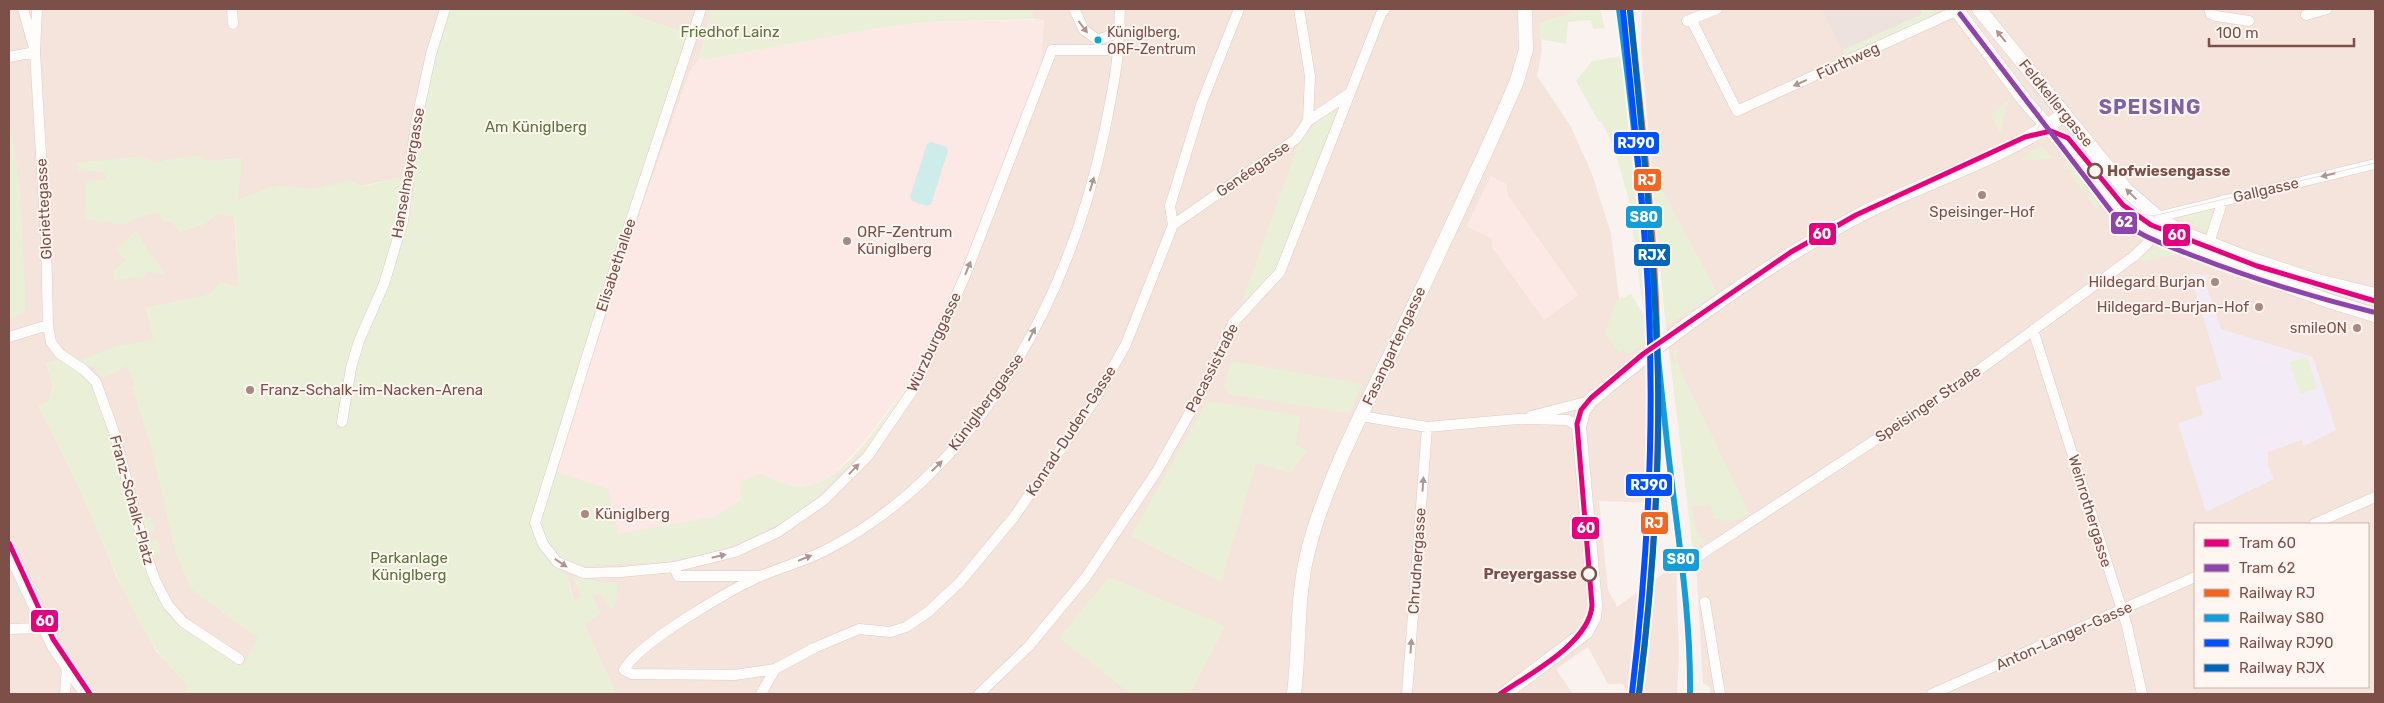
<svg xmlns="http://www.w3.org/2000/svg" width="2384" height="703" font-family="Rubik,sans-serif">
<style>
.residential{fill:#f4e4dc;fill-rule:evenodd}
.commercial{fill:#fce8e4}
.industrial{fill:#ede2de}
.education{fill:#f3ebf5}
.green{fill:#eaf0d7}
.water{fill:#ceece9}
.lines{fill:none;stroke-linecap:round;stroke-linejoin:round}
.minor-casing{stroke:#d8cdca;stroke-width:11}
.secondary-casing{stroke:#dacecb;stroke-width:15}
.minor{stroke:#fefdfc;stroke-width:10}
.secondary{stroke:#fefdfc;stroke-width:14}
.tram{stroke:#e5e3e6;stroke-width:1}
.rail-casing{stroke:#e5e3e6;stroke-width:5}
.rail{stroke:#fff6f1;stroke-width:3;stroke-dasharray:9;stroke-linecap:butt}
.rail-1-casing{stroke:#fff6f1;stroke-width:10}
.rail-2-casing{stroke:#fff6f1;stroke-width:10}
.rail-3-casing{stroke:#fff6f1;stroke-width:10}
.rail-4-casing{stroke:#fff6f1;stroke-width:10}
.rail-1{stroke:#f26522;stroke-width:6}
.rail-2{stroke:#159dd9;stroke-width:6}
.rail-3{stroke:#0050ff;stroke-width:6}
.rail-4{stroke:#0065bd;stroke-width:6}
.tram-1-casing{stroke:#fff6f1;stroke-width:9}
.tram-2-casing{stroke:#fff6f1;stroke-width:9}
.tram-1{stroke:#e5007d;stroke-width:5}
.tram-2{stroke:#8e44ad;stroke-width:5}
.oneway{fill:#b09591}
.bus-dot{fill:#00a9ce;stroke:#fff6f1;stroke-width:2}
.stop-dot{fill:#fff6f1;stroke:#7c5049;stroke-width:2.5}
.poi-dot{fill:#a88983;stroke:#fff6f1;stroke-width:2}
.labels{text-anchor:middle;stroke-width:4;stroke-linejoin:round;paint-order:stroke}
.bus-label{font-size:14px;fill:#7c5049;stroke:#fff6f1;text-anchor:start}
.park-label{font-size:15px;fill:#59763b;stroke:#fff6f1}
.street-label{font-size:15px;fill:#7c5049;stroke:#fff6f1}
.stop-label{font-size:15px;font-weight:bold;fill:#7c5049;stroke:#fff6f1;text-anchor:start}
.poi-label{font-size:15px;fill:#7c5049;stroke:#fff6f1;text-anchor:start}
.district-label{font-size:20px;font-weight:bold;letter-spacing:1px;fill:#7f659e;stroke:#fff6f1}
.line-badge{stroke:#fff6f1;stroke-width:2}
.badge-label{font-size:14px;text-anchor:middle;font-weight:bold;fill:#fff}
</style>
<rect width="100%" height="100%" fill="#f9f2ee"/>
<path class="residential" d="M9 9H447L432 54 417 123 405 222 385 285 360 341 352 369 340 434H434L334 438 349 367 357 340 382 283 400 220 405 177 234 211 239 289 146 308 154 340 169 341 187 354 195 369 209 416 224 482 260 547 282 593 289 614 293 643 287 659 272 666 248 658 243 666 180 625 164 608 142 557 111 434 92 385 86 376 58 360 46 363 53 385 49 401 39 406 83 495 117 578 156 651 197 694H9Z
M628 9H712L699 59 690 71 642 206 573 418 779 524 812 501 870 443 922 366 1040 71 1044 20 1033 19V11L1036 9H1580L1540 24 1542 50 1537 76 1571 127 1592 174 1611 233 1619 299 1645 339 1652 336 1655 503 1599 501 1608 590 1617 607 1676 564 1679 657 1677 694H1628L1623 684H1608L1588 647 1556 669 1573 694H616L574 602 567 575 550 561 548 473 686 33 626 13ZM1491 176 1506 184 1508 196 1578 295 1544 319 1492 247 1493 239 1467 226Z
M1642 9H2375V694H1710V687L1703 683 1697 578 1666 326 1641 46ZM2195 524H2368V687H2195Z"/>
<path class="commercial" d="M1044 20 1040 71 1018 131 922 366 864 442 835 473 812 486H796L785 484 761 473 741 499 716 517 618 534 608 489 554 471 642 206 690 71 699 59H708L883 27 927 22Z
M1491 176 1506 184 1508 196 1578 295 1544 320 1492 247V239L1467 226Z"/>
<path class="industrial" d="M1822 9H1938L1939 10 1845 57Z"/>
<path class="education" d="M2190 274 2209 275 2206 284 2221 329 2313 357 2336 430 2304 446 2302 440 2268 452V466L2274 479 2206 512 2178 423 2203 415 2195 387 2222 379Z"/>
<path class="green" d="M447 9H628L627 13 686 33 667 100 532 519 550 561 567 575 573 601 581 597 573 577 618 584 615 606 611 609 600 594 592 595 601 614 584 624 616 694H185L188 686C133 635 113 561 82 495 69 465 53 435 38 406L49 400 53 385 46 363 58 360 86 376 92 385 111 434 137 521 151 517 155 531 142 535 143 543 157 539 160 554 148 559 180 625 243 666 258 637 227 616 191 589 175 551 152 450 132 387 135 385 127 366 101 379 96 368 77 361 118 346 154 340 146 308 209 295 220 282 239 287 235 217 217 214 205 224 180 232 172 222 162 221 159 212 134 219 126 225 85 219 86 182 107 179 104 172 78 170 77 162C88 161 99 161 109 160 129 158 137 154 157 163L167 159 203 156 205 161 242 158 238 200 277 185 310 189 349 181 363 186 405 177 400 220 382 283 349 367 336 429H341L352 369 405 222 417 123Z
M712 9H1036L1033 11V19L927 22 883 27 708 59H699Z
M1580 9H1600L1605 28 1593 29 1591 20 1568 22 1566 44 1540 39V24Z
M1920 9 1939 10 1930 18 1845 57 1843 50 1922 14Z
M1621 56 1648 314 1652 324 1653 335 1631 353H1627L1623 349 1619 353 1605 333 1616 301 1631 294 1644 315 1628 196 1613 145 1601 121 1599 122 1576 81 1592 61Z
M2009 100 2001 128 2002 132 1999 133 1991 114Z
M1332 111 1336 116 1280 262 1268 278 1241 304 1299 143 1312 127Z
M9 116 20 187 26 311 9 320Z
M2042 146 2053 159 2023 160 2022 158 2028 155 2027 153Z
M2070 158 2102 203 2096 208 2088 198 2090 194 2088 191 2084 192 2071 175 2072 171 2070 169H2066L2064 167 2066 161Z
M1653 189 1663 191 1716 291 1715 294 1666 326Z
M2209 209 2212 213 2208 231 2193 225 2194 221 2187 218 2186 222 2172 216Z
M134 232 138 233C142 244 158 263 166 275L147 271 143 277 114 280 113 277 115 270 126 260 116 249Z
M2162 244 2179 254 2142 261 2139 259Z
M1677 349V361L1683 376 1749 513C1735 522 1729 523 1714 518L1711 504 1692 507 1695 529 1704 542 1698 546 1692 545 1673 375 1669 356 1674 365 1677 364 1672 352Z
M2307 357 2317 388 2300 394 2290 362Z
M1231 361 1362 384 1349 413 1228 394 1224 387Z
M907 386 870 443 812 501 779 524 738 544 700 555 670 561 586 566 561 558 544 541 538 522 554 471 608 489 618 534 716 517 741 499 740 482 761 473C777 481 794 490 812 485 849 475 885 415 907 386Z
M1207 401 1300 416 1296 445 1307 451 1290 473 1256 463 1221 582 1131 536Z
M1109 577 1225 626 1190 694H1131L1059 638Z"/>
<path class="water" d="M931 142 946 147 948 151 931 204 927 206 912 201 910 197 927 144Z"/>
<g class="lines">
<g class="minor-casing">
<path id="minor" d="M23 9 34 48
M37 9 35 52 46 240 48 325 51 342 60 354 84 370 96 382 114 432 146 554 155 580 168 605 183 622 239 659
M232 9 233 24
M701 9 606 295 535 523 543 544 557 562 584 573 621 572 674 567 735 552 778 532 824 500 868 456 915 387 965 276 1052 50H1118L1120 9
M1074 9 1084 30 1098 40 1111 35 1120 26
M2209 9 2211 14 2216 16 2249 21
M2306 15 2327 9
M1691 19 1737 111 1960 9
M1687 21 1717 9
M9 57 35 52
M1308 121 1350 93
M2157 217 2375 164
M1173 225 1296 139 1308 121 1310 76 1299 9
M2209 243 2223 200
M2033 330 2127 626 2142 694
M9 337 48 325
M1361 416 1427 427 1518 419 1568 420 1579 427
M1531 416 1590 401
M342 422 351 368 359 341 384 284 403 221 416 123 431 54 445 9
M2314 524 2375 497
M1694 559 1953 389 2133 257 2147 244 2161 220
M674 567 678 576H759
M1705 602 1720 694
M9 629 44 628
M775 669 814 648 859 629 890 632 906 627 928 612 960 582 1014 517 1094 401 1126 344 1173 225 1170 206 1202 102 1239 9
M65 694 67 666
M761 694 775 669 735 675 632 674 624 670C637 644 732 588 761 576 782 567 804 561 824 551 980 472 1071 293 1105 129 1110 102 1116 77 1118 50
M979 694 1029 646 1086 577 1157 471 1203 389 1233 323 1280 272 1381 14 1385 9
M1407 694 1427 427
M1932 694 2195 577"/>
</g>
<g class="secondary-casing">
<path id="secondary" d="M1956 9 2026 102 2068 150 2111 207 2123 219 2142 231 2199 254 2329 301 2375 315
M1979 9 2126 190 2161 220 2185 234 2244 257 2310 279 2375 295
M9 549 54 646 87 694
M1294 694C1300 646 1296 598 1308 551 1326 480 1366 405 1398 339 1439 253 1480 168 1517 81L1526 50 1525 9
M1504 694 1586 632 1594 617 1595 605 1579 427 1583 411 1590 401C1673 332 1762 266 1858 216 1925 181 2004 159 2065 114"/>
</g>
<use href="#minor" class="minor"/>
<use href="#secondary" class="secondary"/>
<path class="tram" d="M2020 144C2043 133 2048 111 2034 90
M2116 198 2132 212 2153 216 2375 163"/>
<g class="rail-casing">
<path id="rail" d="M1624 9 1639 158"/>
</g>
<use href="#rail" class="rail"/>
<g class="rail-1-casing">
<path id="rail-1" d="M1630 9C1641 115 1654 222 1657 329 1661 451 1654 573 1639 694"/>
</g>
<g class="rail-2-casing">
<path id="rail-2" d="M1619 9C1639 153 1651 297 1667 442 1676 526 1691 609 1690 694"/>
</g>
<g class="rail-3-casing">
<path id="rail-3" d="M1623 10C1632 103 1643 196 1648 289 1655 424 1648 559 1632 693"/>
</g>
<g class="rail-4-casing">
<path id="rail-4" d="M1630 10C1642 132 1655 253 1658 376 1660 482 1652 588 1639 693"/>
</g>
<use href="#rail-1" class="rail-1"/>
<use href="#rail-2" class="rail-2"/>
<use href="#rail-3" class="rail-3"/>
<use href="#rail-4" class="rail-4"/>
<g class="tram-1-casing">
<path id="tram-1" d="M9 543 53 639 90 694
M1500 694C1529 674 1590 643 1592 605L1577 424 1581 410 1591 398 1643 354 1791 252 1856 215 2025 137 2051 131 2068 138 2123 205 2151 225 2257 266 2375 301"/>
</g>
<g class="tram-2-casing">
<path id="tram-2" d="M1960 14 2111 211C2133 235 2164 244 2194 256 2253 279 2312 297 2373 312"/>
</g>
<use href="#tram-1" class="tram-1"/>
<use href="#tram-2" class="tram-2"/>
</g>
<defs><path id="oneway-solid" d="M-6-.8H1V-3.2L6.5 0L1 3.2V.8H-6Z" transform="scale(1.25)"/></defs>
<g class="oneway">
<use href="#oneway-solid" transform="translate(1083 27) rotate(53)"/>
<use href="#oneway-solid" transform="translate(2001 36) rotate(-129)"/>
<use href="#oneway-solid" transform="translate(1800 83) rotate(156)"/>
<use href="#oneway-solid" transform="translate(2328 175) rotate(167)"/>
<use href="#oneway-solid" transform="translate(1092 184) rotate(-74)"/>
<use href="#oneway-solid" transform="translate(2131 194) rotate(-136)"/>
<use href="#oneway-solid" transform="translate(968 268) rotate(-68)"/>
<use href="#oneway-solid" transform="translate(1032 334) rotate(-63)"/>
<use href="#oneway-solid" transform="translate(937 466) rotate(-44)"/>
<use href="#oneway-solid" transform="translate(854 469) rotate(-46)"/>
<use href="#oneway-solid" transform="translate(1423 484) rotate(-86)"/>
<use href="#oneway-solid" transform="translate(719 556) rotate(-13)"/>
<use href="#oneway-solid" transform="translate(805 558) rotate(-22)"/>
<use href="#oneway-solid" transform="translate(561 563) rotate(34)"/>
<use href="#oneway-solid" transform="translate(1411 646) rotate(-86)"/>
</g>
<circle class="bus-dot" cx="1098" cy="40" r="4.5"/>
<g class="stop-dot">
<circle cx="2095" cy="171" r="7"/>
<circle cx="1589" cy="574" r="7"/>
</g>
<g class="poi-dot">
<circle cx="1982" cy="195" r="5"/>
<circle cx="847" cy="241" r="5"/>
<circle cx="2215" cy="282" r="5"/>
<circle cx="2259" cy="307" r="5"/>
<circle cx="2357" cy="328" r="5"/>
<circle cx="250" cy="390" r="5"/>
<circle cx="585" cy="514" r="5"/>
</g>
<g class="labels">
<g class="bus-label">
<text x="1107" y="37">Küniglberg,<tspan x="1107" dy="17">ORF-Zentrum</tspan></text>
</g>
<g class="park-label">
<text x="730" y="37">Friedhof Lainz</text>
<text x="536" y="132">Am Küniglberg</text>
<text x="409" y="563">Parkanlage<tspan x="409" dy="17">Küniglberg</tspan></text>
</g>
<g class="street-label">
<text transform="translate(1848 61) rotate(-25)" y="5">Fürthweg</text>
<text transform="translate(2056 103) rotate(51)" y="5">Feldkellergasse</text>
<text transform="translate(1253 169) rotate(-35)" y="5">Genéegasse</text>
<text transform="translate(408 173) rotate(-80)" y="5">Hanselmayergasse</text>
<text transform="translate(2266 190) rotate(-13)" y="5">Gallgasse</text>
<text transform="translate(44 209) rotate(-93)" y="5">Gloriettegasse</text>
<text transform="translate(616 265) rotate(-72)" y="5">Elisabethallee</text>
<text transform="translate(934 342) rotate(-65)" y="5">Würzburggasse</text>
<text transform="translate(1394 346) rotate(-65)" y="5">Fasangartengasse</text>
<text transform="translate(1212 368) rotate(-63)" y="5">Pacassistraße</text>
<text transform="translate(986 402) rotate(-54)" y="5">Küniglberggasse</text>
<text transform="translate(1928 404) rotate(-34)" y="5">Speisinger Straße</text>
<text transform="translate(1071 431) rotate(-57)" y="5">Konrad-Duden-Gasse</text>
<text transform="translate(132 500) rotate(75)" y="5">Franz-Schalk-Platz</text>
<text transform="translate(2090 511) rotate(73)" y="5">Weinrothergasse</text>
<text transform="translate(1417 561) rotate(-86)" y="5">Chrudnergasse</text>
<text transform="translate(2064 636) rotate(-24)" y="5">Anton-Langer-Gasse</text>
</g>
<g class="stop-label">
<text x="2107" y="176">Hofwiesengasse</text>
<text x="1577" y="579" text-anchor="end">Preyergasse</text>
</g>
<g class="poi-label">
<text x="1982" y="217" text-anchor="middle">Speisinger-Hof</text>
<text x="857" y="237">ORF-Zentrum<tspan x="857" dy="17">Küniglberg</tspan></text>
<text x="2205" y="287" text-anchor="end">Hildegard Burjan</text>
<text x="2249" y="312" text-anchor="end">Hildegard-Burjan-Hof</text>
<text x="2347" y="333" text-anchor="end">smileON</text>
<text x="260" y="395">Franz-Schalk-im-Nacken-Arena</text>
<text x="595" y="519">Küniglberg</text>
</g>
<g class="district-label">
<text x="2150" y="114">SPEISING</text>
</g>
</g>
<g class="line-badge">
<rect x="1613" y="131" width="47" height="24" rx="5" fill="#0050ff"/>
<rect x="1633" y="168" width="29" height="24" rx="5" fill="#f26522"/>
<rect x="1625" y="205" width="38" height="24" rx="5" fill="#159dd9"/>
<rect x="2110" y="211" width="28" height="24" rx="5" fill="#8e44ad"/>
<rect x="1808" y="222" width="29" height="24" rx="5" fill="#e5007d"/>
<rect x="2162" y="223" width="29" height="24" rx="5" fill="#e5007d"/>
<rect x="1633" y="243" width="38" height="24" rx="5" fill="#0065bd"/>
<rect x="1625" y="473" width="48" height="24" rx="5" fill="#0050ff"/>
<rect x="1640" y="511" width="29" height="24" rx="5" fill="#f26522"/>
<rect x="1571" y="516" width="29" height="24" rx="5" fill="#e5007d"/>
<rect x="1662" y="548" width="38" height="24" rx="5" fill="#159dd9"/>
<rect x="30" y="609" width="29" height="24" rx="5" fill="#e5007d"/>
</g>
<g class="badge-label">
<text x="1636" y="148">RJ90</text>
<text x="1647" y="185">RJ</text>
<text x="1644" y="222">S80</text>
<text x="2124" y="227">62</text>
<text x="1822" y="239">60</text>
<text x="2177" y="240">60</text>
<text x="1652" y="260">RJX</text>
<text x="1649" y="490">RJ90</text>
<text x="1654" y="528">RJ</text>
<text x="1586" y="533">60</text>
<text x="1681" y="564">S80</text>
<text x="45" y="626">60</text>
</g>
<rect width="2384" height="703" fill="none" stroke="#7c5049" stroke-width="20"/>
<rect x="2194" y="523" width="175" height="165" fill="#fff6f1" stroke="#cbb4ae"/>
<rect x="2204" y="539" width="25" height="8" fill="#e5007d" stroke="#cbb4ae"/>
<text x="2239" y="548" font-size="15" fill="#7c5049">Tram 60</text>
<rect x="2204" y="564" width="25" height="8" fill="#8e44ad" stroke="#cbb4ae"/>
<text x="2239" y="573" font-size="15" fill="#7c5049">Tram 62</text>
<rect x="2204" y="589" width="25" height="8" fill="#f26522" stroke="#cbb4ae"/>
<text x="2239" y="598" font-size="15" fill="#7c5049">Railway RJ</text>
<rect x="2204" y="614" width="25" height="8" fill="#159dd9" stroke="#cbb4ae"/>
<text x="2239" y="623" font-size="15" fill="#7c5049">Railway S80</text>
<rect x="2204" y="639" width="25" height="8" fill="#0050ff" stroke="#cbb4ae"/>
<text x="2239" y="648" font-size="15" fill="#7c5049">Railway RJ90</text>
<rect x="2204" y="664" width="25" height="8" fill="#0065bd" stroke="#cbb4ae"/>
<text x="2239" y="673" font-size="15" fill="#7c5049">Railway RJX</text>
<path d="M2209 38v8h145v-8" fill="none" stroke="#7c5049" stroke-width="2.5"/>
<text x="2216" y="38" font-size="15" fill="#7c5049" stroke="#fff6f1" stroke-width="4" paint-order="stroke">100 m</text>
</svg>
